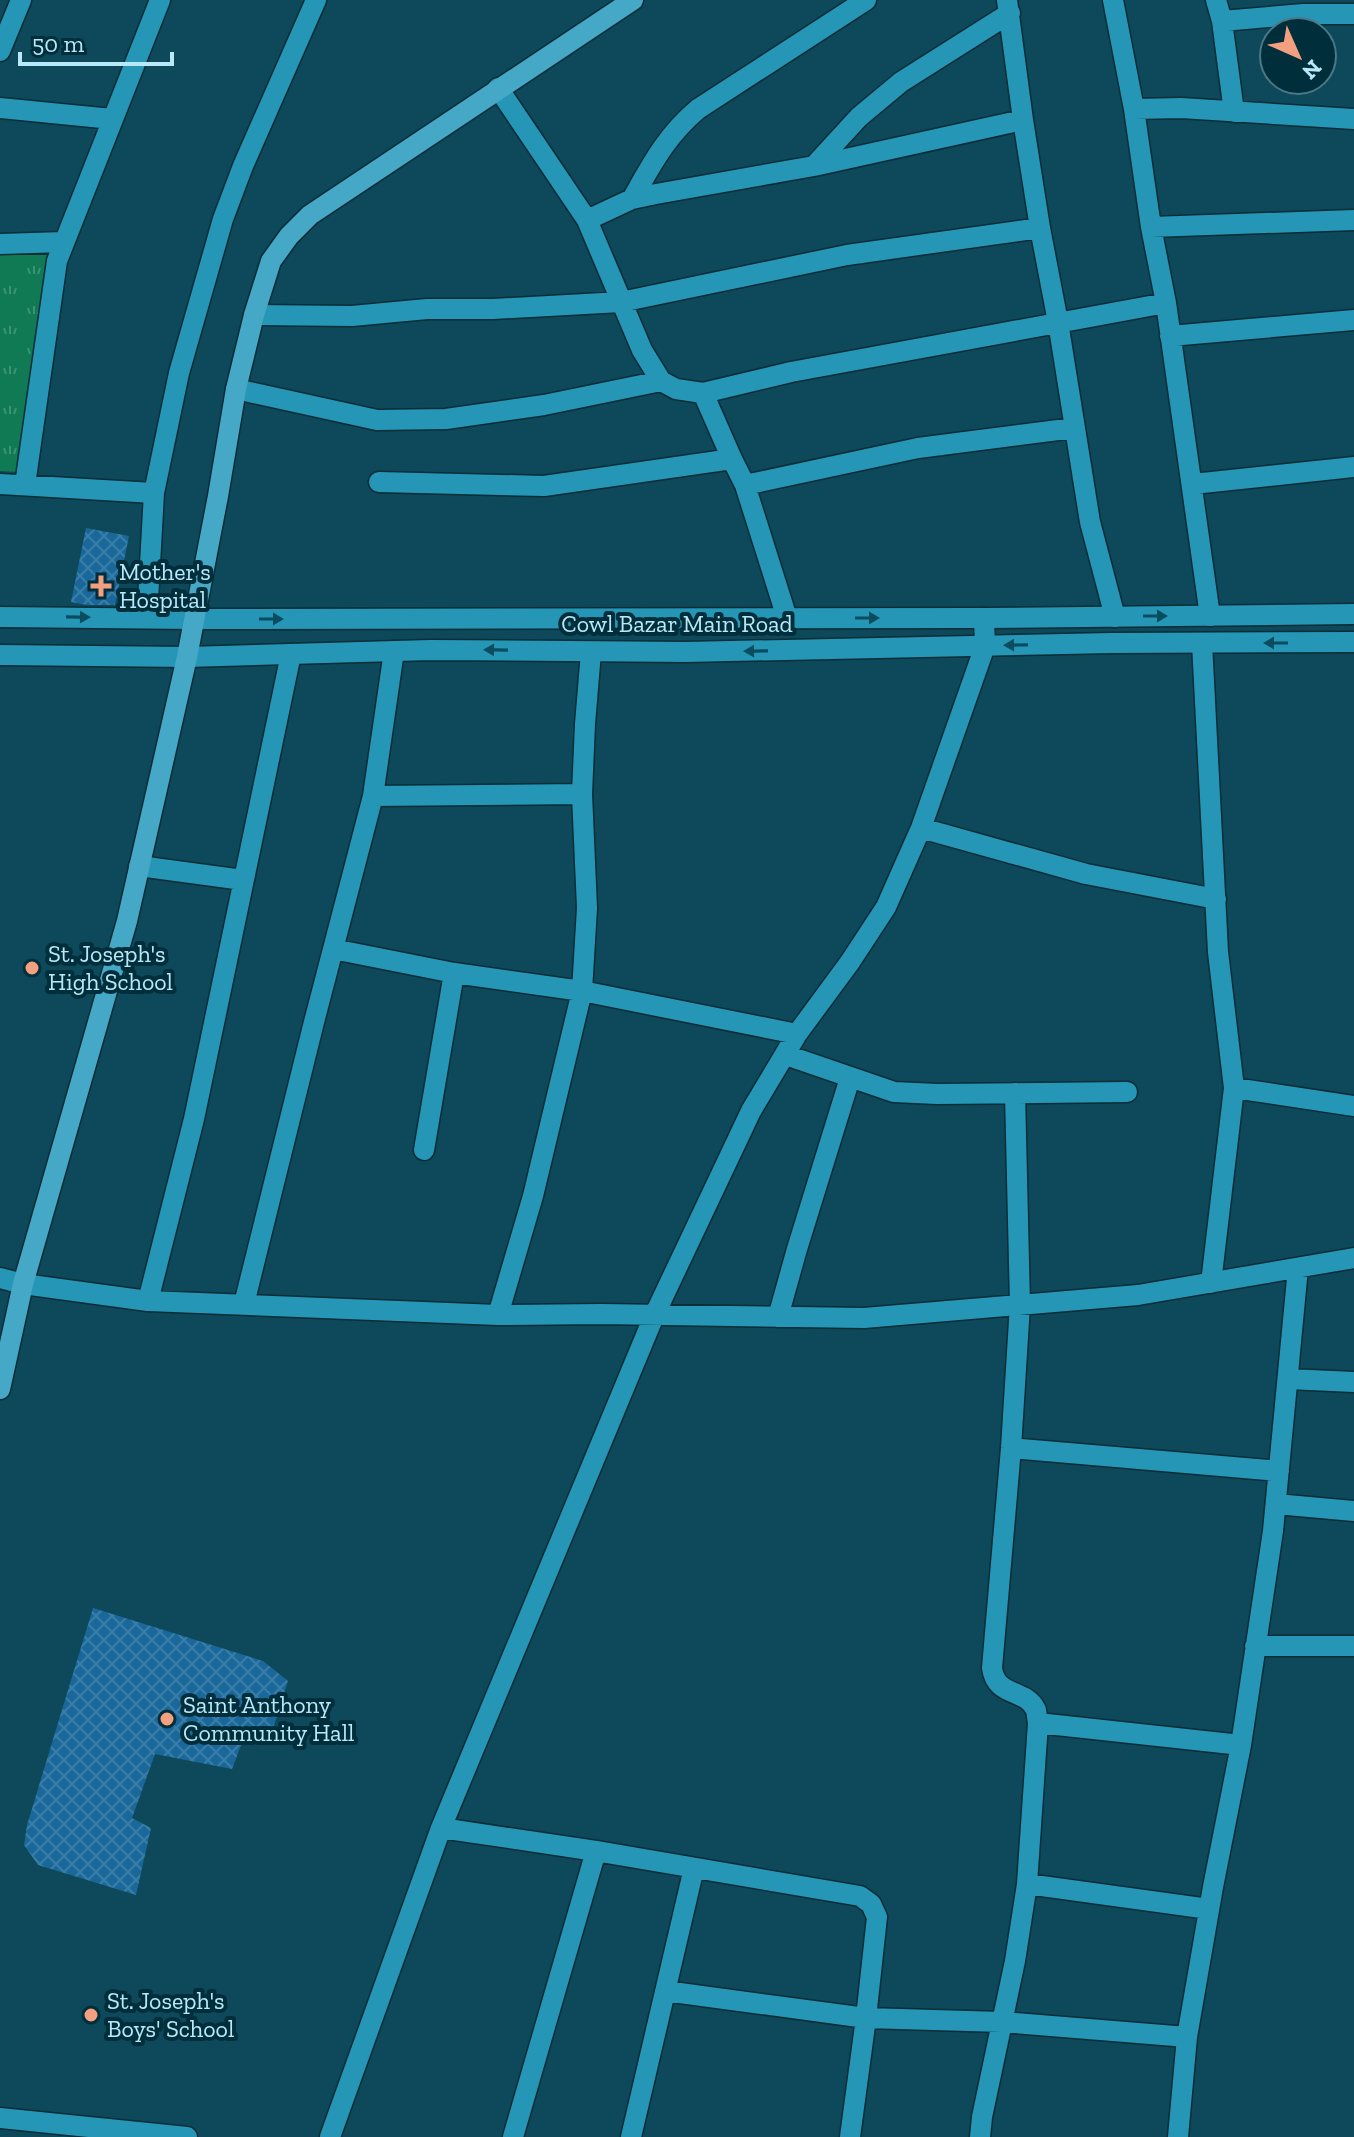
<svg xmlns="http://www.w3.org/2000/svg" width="1354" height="2137" font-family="'Zilla Slab',serif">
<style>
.park{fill:url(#park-tufts)}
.building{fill:url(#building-cross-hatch)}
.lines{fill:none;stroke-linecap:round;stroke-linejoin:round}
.minor-casing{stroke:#0b2d37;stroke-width:23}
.tertiary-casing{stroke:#0b2d37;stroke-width:23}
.primary-casing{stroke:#0b2d37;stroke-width:23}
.minor{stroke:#2596b6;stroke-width:20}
.tertiary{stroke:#2596b6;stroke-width:20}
.primary{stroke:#45a8c6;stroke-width:20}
.oneway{fill:#0b4d60}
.poi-dot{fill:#f2a080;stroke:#002e3b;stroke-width:3}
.labels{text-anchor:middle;stroke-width:8;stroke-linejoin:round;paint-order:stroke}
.poi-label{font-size:24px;fill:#b9e8f9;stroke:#002e3b;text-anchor:start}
.street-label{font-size:24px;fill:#b9e8f9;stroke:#002e3b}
</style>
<defs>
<pattern id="park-tufts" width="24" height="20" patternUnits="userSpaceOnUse" patternTransform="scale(2)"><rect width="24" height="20" fill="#0f7a54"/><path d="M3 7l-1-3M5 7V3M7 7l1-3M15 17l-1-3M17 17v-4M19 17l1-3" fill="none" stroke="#3b9376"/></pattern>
<pattern id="building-cross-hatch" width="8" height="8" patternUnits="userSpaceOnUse" patternTransform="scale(2)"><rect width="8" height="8" fill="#1a689a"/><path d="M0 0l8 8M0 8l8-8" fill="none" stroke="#397ea9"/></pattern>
</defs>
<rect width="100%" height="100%" fill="#0d495a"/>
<path class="park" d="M50 252 19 472 0 471V253Z"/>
<path class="building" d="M86 528 129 536 115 605H87L71 602Z
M93 1608 263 1661 288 1681 272 1732 248 1727 232 1769 155 1754 132 1818 151 1828 136 1895 38 1865 24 1845 27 1825Z"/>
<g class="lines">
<g class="minor-casing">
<path id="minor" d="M1007 0 1023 120 1040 228 1058 322 1090 522 1115 617
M1113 0 1134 109 1151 227 1166 303 1210 616
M1216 0 1222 21 1234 112
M1222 21 1303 14H1354
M0 51 21 0
M498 88 587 220 642 350 661 381 676 389 703 393 791 372 1166 303
M0 108 112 119
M1134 109 1181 108 1354 119
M814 166 859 117 901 82 1010 13
M632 199C652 164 666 136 698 109L866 0
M587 220 632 199 656 194 814 166 1023 120
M1151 227 1354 220
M0 244 64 242
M254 315 352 316 427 309H493L621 302 847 255 1040 228
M1170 336 1354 320
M236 389 377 420 446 419 544 405 661 381
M703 393 732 459 745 485 787 618
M379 482 544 486 732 459
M0 484 154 493
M1193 484 1354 467
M25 485 57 261 160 0
M745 485 918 448 1074 428
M147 618 154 493 179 373 223 219 243 166 316 0
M1202 643 1218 952 1234 1088 1211 1283
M373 796 582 794
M921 828 1086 874 1216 899
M139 866 243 880
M333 949 454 973 582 991 797 1034
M786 1055 894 1092 937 1094 1127 1092
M1234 1088 1354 1106
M424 1150 454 973
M0 1278 23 1284 148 1301 498 1315 601 1314 864 1318 1138 1295 1354 1258
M148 1301 194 1119 291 654
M244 1304 314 1022 373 796 394 651
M498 1315 533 1196 582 991 587 908 582 794 585 724 591 652
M778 1317 797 1249 850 1078
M1288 1379 1354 1382
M1011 1448 1279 1471
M1276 1504 1354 1511
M1255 1646H1354
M1038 1723 1241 1745
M441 1828 596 1851 860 1896 871 1904 877 1917 866 2018 1002 2022 1187 2037
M1027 1884 1209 1909
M665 1991 866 2018 850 2137
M0 2118 187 2137
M330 2137 441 1828 654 1316 751 1111 797 1034 850 962 886 907 921 828 985 646 984 618
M513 2137 596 1851
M631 2137 694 1868
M980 2137 982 2117 1015 1961 1027 1884 1038 1723C1038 1723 1036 1710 1036 1710 1026 1688 996 1698 992 1668L1011 1448 1020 1305 1015 1093
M1178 2137 1187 2037 1213 1887 1241 1745 1273 1531 1298 1268"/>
</g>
<g class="tertiary-casing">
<path id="tertiary" d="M0 617 193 619 984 618 1354 614
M0 655 187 657 431 650 686 652 1111 643 1354 642"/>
</g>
<g class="primary-casing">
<path id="primary" d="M0 1389 23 1284 127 921 187 657 218 496 236 389 254 315 271 261 289 236 310 215 633 0"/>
</g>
<use href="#minor" class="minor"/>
<use href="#tertiary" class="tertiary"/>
<use href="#primary" class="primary"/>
</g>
<defs><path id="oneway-solid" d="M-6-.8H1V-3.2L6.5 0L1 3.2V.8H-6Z" transform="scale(2)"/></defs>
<g class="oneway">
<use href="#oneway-solid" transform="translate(1155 616)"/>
<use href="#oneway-solid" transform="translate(78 617) rotate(1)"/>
<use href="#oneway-solid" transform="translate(867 618)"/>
<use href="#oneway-solid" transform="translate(271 619)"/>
<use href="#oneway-solid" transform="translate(1276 643) rotate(180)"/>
<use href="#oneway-solid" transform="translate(1016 645) rotate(179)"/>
<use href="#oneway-solid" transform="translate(496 650) rotate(-179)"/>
<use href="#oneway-solid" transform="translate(756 651) rotate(179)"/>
</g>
<g class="poi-dot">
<path d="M97 574h8v8h8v8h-8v8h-8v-8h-8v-8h8z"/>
<circle cx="32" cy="968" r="8"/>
<circle cx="167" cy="1719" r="8"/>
<circle cx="91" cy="2015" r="8"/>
</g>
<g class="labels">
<g class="poi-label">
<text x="119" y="580">Mother's<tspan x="119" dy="28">Hospital</tspan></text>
<text x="48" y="962">St. Joseph's<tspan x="48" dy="28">High School</tspan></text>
<text x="183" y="1713">Saint Anthony<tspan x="183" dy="28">Community Hall</tspan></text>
<text x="107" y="2009">St. Joseph's<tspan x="107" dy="28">Boys' School</tspan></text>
</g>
<g class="street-label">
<text x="677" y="632">Cowl Bazar Main Road</text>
</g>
</g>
<g transform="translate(1298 56) rotate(135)"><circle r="38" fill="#002e3b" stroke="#4a7887" stroke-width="2"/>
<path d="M0-6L14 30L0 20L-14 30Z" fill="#f2a080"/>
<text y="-12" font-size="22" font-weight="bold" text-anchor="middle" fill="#b9e8f9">N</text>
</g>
<path d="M20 52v12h152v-12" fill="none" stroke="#b9e8f9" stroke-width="4"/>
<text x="32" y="52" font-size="24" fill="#b9e8f9" stroke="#002e3b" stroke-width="6" paint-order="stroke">50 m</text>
</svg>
